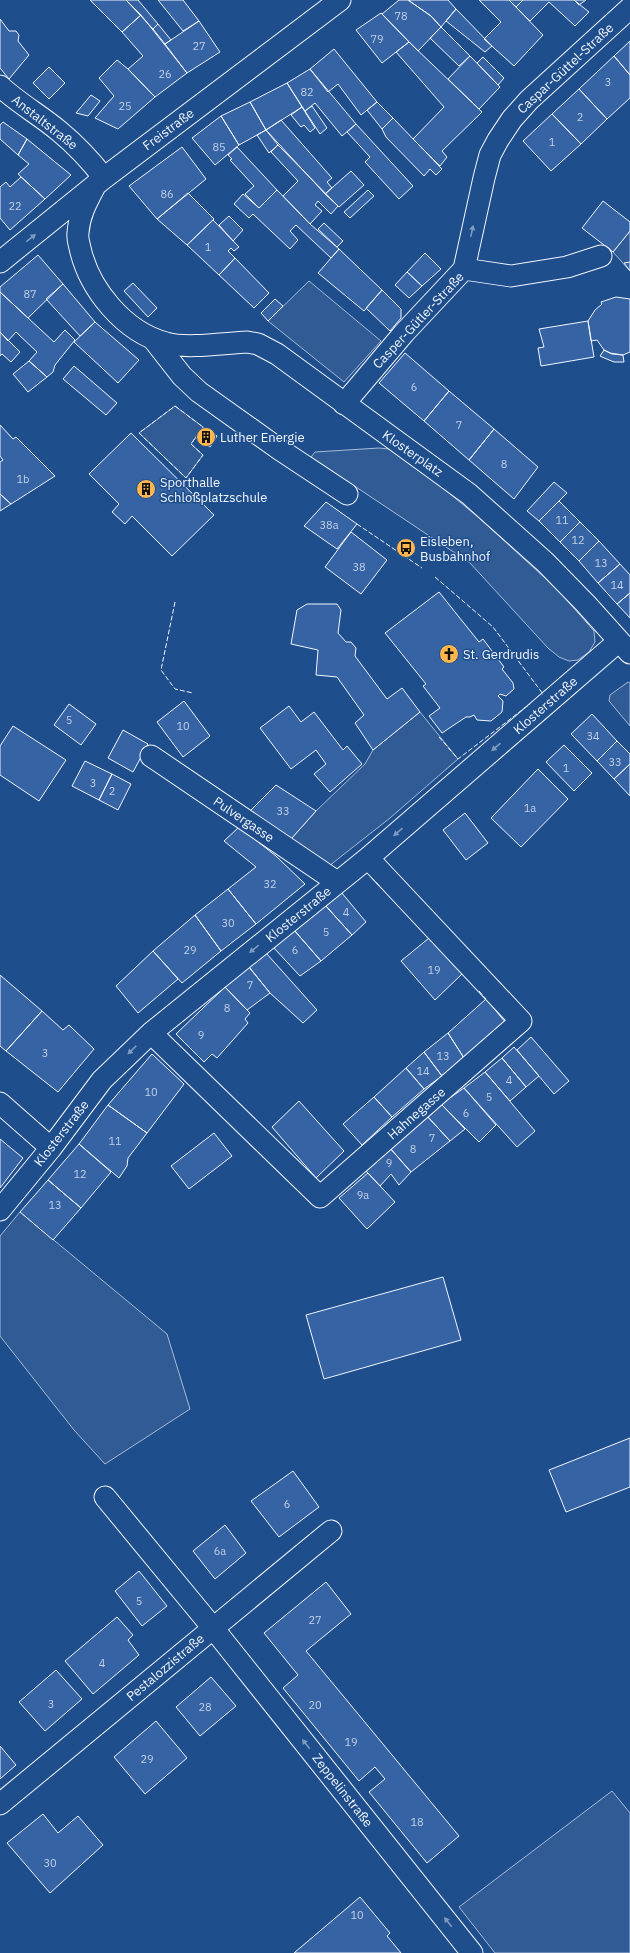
<svg xmlns="http://www.w3.org/2000/svg" width="630" height="1953" font-family="'IBM Plex Sans',sans-serif">
<style>
.built{fill:#305b95;stroke:#a8bbd7}
.building{fill:#3563a3;stroke:#f2f6ff}
.lines{fill:none;stroke-linecap:round;stroke-linejoin:round}
.street-casing{stroke:#f2f6ff;stroke-width:23}
.street{stroke:#1f4e8c;stroke-width:21}
.fence{stroke:#f2f6ff;stroke-width:1;stroke-dasharray:5 2;stroke-linecap:butt}
.oneway{fill:#7e9ac0}
.labels{text-anchor:middle;stroke-width:3;stroke-linejoin:round;paint-order:stroke}
.number-label{font-size:11px;fill:#c3d1e8}
.street-label{font-size:13px;fill:#f2f6ff;stroke:#1f4e8c}
.poi-label{font-size:13px;fill:#f2f6ff;stroke:#1f4e8c;text-anchor:start}
</style>
<rect width="100%" height="100%" fill="#1f4e8c"/>
<path class="built" d="M630 231V271L613 252Z
M309 281 381 341 344 382 268 321Z
M175 406 203 427 191 444 203 455 186 478 139 433Z
M379 448 389 449 438 484 478 517 556 588 594 631 595 642 589 652 578 660 569 661 559 657 548 648 470 563 311 457 315 452Z
M628 682 630 683V726L609 701 610 695Z
M420 712 458 759 390 818 329 866 291 839 316 811 365 764 373 750Z
M20 1212 167 1334 190 1409 105 1464 74 1430 0 1336V1236Z
M612 1791 630 1813V1953H495L459 1907Z"/>
<path class="building" d="M90 0H126L141 15 122 32Z
M126 0H138L158 24 153 29Z
M158 0H183L199 21 183 31Z
M399 0H408L431 16 441 27 418 51 382 14Z
M408 0H448L456 9 441 27 431 16Z
M479 0H509L543 35 514 66 484 39 501 22Z
M509 0H523L516 7Z
M523 0H574L589 12 575 26 549 2 530 21 516 7Z
M574 0H586L579 5Z
M456 9 492 46 485 52 446 21Z
M381 13 409 42 382 63 356 30Z
M141 15 187 73 155 97 128 69 143 56 122 32Z
M0 19 9 31H16L19 35 18 41 29 55 9 79 0 68Z
M199 21 220 52 187 73 165 44Z
M158 24 171 40 165 44 153 29Z
M441 27 470 56 459 66 430 38Z
M630 41V75L614 56Z
M409 42 482 112 442 151 447 157 440 166 413 139 444 107 396 52Z
M334 49 377 102 361 115 338 84 328 92 310 69Z
M470 56 500 87 479 109 448 79Z
M614 56 630 75V98L607 119 579 89Z
M483 57 504 78 498 85 477 63Z
M117 60 128 69 155 97 118 129 95 118 114 96 99 78Z
M49 67 65 83 49 99 33 83Z
M310 69 356 124 342 136 315 103 305 111 287 83Z
M287 83 302 107 266 130 250 102Z
M579 89 607 119 581 144 552 114Z
M91 95 100 101 88 116 76 113Z
M250 102 266 130 239 145 221 116Z
M377 102 393 118 382 129 367 110Z
M312 106 327 128 320 134 305 111Z
M302 107 315 128 310 132 304 125 301 127 291 115Z
M552 114 581 144 551 171 523 141Z
M221 116 239 145 215 165 192 138Z
M393 118 442 169 436 175 430 169 424 176 386 137 382 129Z
M281 120 332 178 327 182 332 188 325 194 266 130Z
M3 122 27 139 18 155 0 139V125Z
M356 124 413 186 399 199 365 162 370 157 347 132Z
M266 130 278 145 269 153 257 135Z
M27 139 71 175 45 199 18 174 29 164 18 155Z
M278 145 338 206 331 214 318 201 315 205 322 211 310 224 283 196 298 181 271 152Z
M182 147 206 179 157 219 129 186Z
M237 147 277 190 259 208 245 194 254 186 230 160 232 159 228 155Z
M351 171 364 185 339 207 325 194Z
M21 177 45 199 10 230 0 218V187L6 182 10 187Z
M277 190 310 224 339 249 331 258 296 225 290 231 298 240 290 249 253 214 249 218 234 204 243 194 259 208Z
M368 190 374 196 350 218 344 212Z
M188 193 214 219 187 245 157 219Z
M603 201 630 222V231L613 252 582 228Z
M229 216 243 230 233 241 219 225Z
M213 220 239 247 234 251 231 248 228 251 235 258 219 275 187 245Z
M324 223 343 241 337 247 318 229Z
M339 249 382 290 364 311 318 273Z
M425 253 441 269 422 286 407 272Z
M38 255 63 284 28 318 0 292V287Z
M235 258 269 293 254 308 219 275Z
M630 262V271L624 263Z
M407 272 422 286 409 298 395 285Z
M133 283 157 308 148 317 124 291Z
M63 284 95 322 80 336 46 299Z
M382 290 401 309V318L390 331 366 308Z
M0 292 54 342 65 330 75 340 55 365 53 372 47 377 29 361 37 352 16 332 8 341 0 332Z
M616 297 630 299V352L623 355 610 353 604 350 597 340 591 341 588 321 595 310 602 304 601 302Z
M275 299 283 306 268 321 261 313Z
M588 321 594 357 541 366 538 348 544 347 539 329Z
M95 322 139 360 118 383 74 342Z
M0 332 20 352 11 362 2 354 0 356Z
M604 350 612 354 623 355 624 362H614L602 357 600 356Z
M405 353 449 391 424 421 379 383Z
M29 361 47 377 28 392 13 374Z
M74 366 117 403 106 415 63 379Z
M449 391 494 429 469 460 424 421Z
M0 425 13 439 16 437 55 476 11 504 0 494V462L3 460 0 456Z
M203 427 217 436 210 447 196 438Z
M494 429 538 467 514 499 469 460Z
M131 433 214 515 172 556 132 516 125 524 112 512 119 504 89 474Z
M554 482 567 493 539 521 527 511Z
M0 494 11 504 0 511Z
M559 501 580 522 560 542 539 521Z
M326 502 357 524 337 549 304 526Z
M580 522 599 541 579 561 560 542Z
M351 532 387 560 361 594 325 567Z
M599 541 620 564 598 583 579 561Z
M620 564 630 575V593L617 604 598 583Z
M439 592 479 642 483 639 504 667 502 669 513 683 514 689 506 696 500 694 498 696 503 701 502 712 491 721 477 720 474 715 470 717H466L442 733 429 716 440 708 423 686 426 684 385 633Z
M630 593V618L617 604Z
M307 604H337L341 610 338 633 346 642H351L356 648 355 656 387 699 402 688 420 712 373 750 355 723 364 715 337 677 316 675 318 650 291 644 297 610Z
M184 701 210 736 183 757 157 722Z
M69 704 96 724 81 745 54 725Z
M289 706 301 722 314 712 343 750 347 746 362 764 330 792 314 774 326 764 316 750 291 769 260 728Z
M592 714 617 741 597 761 571 734Z
M13 726 66 760 39 801 0 775V746Z
M123 730 148 744 133 772 108 758Z
M617 741 630 754V764L614 779 597 761Z
M564 745 592 773 574 791 546 762Z
M85 761 112 774 99 800 72 786Z
M630 764V796L614 779Z
M538 769 568 799 521 847 491 818Z
M112 774 131 784 118 810 99 800Z
M276 785 316 811 291 839 250 811Z
M465 813 488 843 466 860 443 830Z
M239 827 276 856 305 884 256 924 228 889 256 867 224 841Z
M228 889 256 924 221 951 195 915Z
M341 892 366 922 352 935 325 905Z
M325 905 352 935 321 961 294 930Z
M195 915 221 951 182 983 153 951Z
M294 930 321 961 300 976 273 947Z
M429 938 462 974 435 1000 401 961Z
M153 951 178 979 138 1013 116 986Z
M266 953 317 1010 303 1023 270 993 249 967Z
M249 967 270 993 247 1010 225 987Z
M0 975 42 1011 6 1051 0 1046Z
M225 987 250 1013 245 1019 248 1023 217 1058 212 1054 204 1062 176 1034Z
M486 999 506 1023 464 1058 448 1033Z
M42 1011 63 1030 69 1025 94 1049 58 1092 6 1051Z
M448 1033 464 1058 442 1076 424 1052Z
M531 1037 569 1081 554 1094 517 1050Z
M514 1047 539 1076 526 1087 502 1058Z
M424 1052 442 1076 424 1089 406 1068Z
M152 1054 184 1084 147 1133 108 1105Z
M502 1058 526 1087 510 1101 485 1072Z
M406 1068 424 1089 392 1117 374 1097Z
M485 1072 535 1131 517 1147 464 1088Z
M464 1088 496 1125 479 1142 441 1104Z
M374 1097 392 1117 362 1145 343 1124Z
M299 1101 344 1151 316 1178 272 1127Z
M441 1104 465 1129 450 1141 427 1116Z
M108 1105 147 1133 128 1158 127 1166 119 1178 79 1144Z
M427 1116 450 1141 411 1172 389 1147Z
M214 1133 232 1156 189 1189 171 1166Z
M0 1139 23 1158 0 1188Z
M79 1144 111 1172 81 1208 48 1180Z
M389 1147 411 1172 399 1185 391 1174 380 1186 364 1169Z
M368 1173 395 1202 367 1229 339 1198Z
M48 1180 81 1208 53 1240 20 1212Z
M443 1277 461 1340 324 1379 306 1315Z
M630 1438V1487L566 1512 549 1470Z
M293 1471 319 1507 279 1537 251 1501Z
M225 1525 246 1553 215 1579 193 1551Z
M139 1571 167 1606 142 1626 115 1591Z
M326 1582 351 1614 306 1651 459 1836 427 1863 369 1792 385 1779 375 1767 359 1781 283 1688 298 1675 264 1633Z
M117 1617 133 1635 128 1640 139 1655 93 1694 65 1661Z
M56 1670 82 1699 45 1731 19 1702Z
M211 1677 236 1706 200 1736 176 1707Z
M156 1721 187 1758 145 1794 114 1757Z
M0 1746 16 1765 0 1779Z
M43 1814 58 1833 78 1816 103 1845 50 1893 7 1843Z
M360 1897 390 1933 387 1936 401 1953H294Z"/>
<g class="lines">
<g class="street-casing">
<path id="street" d="M0 86C18 103 40 115 59 131 76 145 91 161 104 178
M94 188C86 203 79 216 78 233 77 238 79 243 80 248 89 289 124 332 166 343 187 349 225 343 247 342L258 344 277 354 469 494 545 562 586 604 630 653
M0 262 104 178 340 0
M464 269 484 178 490 155 498 140 512 119 529 100 630 8
M153 339 182 376 199 392 279 449 347 494
M344 404 404 333 464 269 511 276 567 267 601 256
M151 756 337 882
M151 1033 320 1197 521 1021 368 858
M0 1103 51 1148
M0 1210 51 1148 102 1080 151 1033 368 858 619 641
M105 1497 213 1628 472 1953
M0 1804 331 1531"/>
</g>
<use href="#street" class="street"/>
<path class="fence" d="M175 406 203 427 191 444 203 455 186 478 139 433Z
M357 524 422 568
M435 577 493 627 543 694 542 695
M175 602 161 670 175 689 193 693
M439 737 458 759 530 704
M371 877 385 892
M479 991 486 999"/>
</g>
<defs><path id="oneway-solid" d="M-6-.8H1V-3.2L6.5 0L1 3.2V.8H-6Z"/></defs>
<g class="oneway">
<use href="#oneway-solid" transform="translate(472 231) rotate(-78)"/>
<use href="#oneway-solid" transform="translate(31 238) rotate(-38)"/>
<use href="#oneway-solid" transform="translate(496 747) rotate(139)"/>
<use href="#oneway-solid" transform="translate(398 832) rotate(139)"/>
<use href="#oneway-solid" transform="translate(254 949) rotate(141)"/>
<use href="#oneway-solid" transform="translate(132 1050) rotate(136)"/>
<use href="#oneway-solid" transform="translate(306 1744) rotate(-128)"/>
<use href="#oneway-solid" transform="translate(448 1922) rotate(-128)"/>
</g>
<defs>
<g id="building-disc" transform="scale(1)"><circle r="9.5" fill="#ffb74d" stroke="#1f4e8c"/><path d="M-4-6H4V6H1V3H-1V6H-4ZM-2.5-4.3h1.7v1.8h-1.7ZM.8-4.3h1.7v1.8H.8ZM-2.5-1h1.7V.8h-1.7ZM.8-1h1.7V.8H.8Z" fill="#111"/></g>
<g id="bus-disc" transform="scale(1)"><circle r="9.5" fill="#ffb74d" stroke="#1f4e8c"/><path d="M-5-6H5V4H4V6H2V4H-2V6H-4V4H-5ZM-3.5-4V0h7V-4ZM-3.5 1.2v1.5H-2V1.2ZM2 1.2v1.5H3.5V1.2Z" fill="#111"/></g>
<g id="church-disc" transform="scale(1)"><circle r="9.5" fill="#ffb74d" stroke="#1f4e8c"/><path d="M-1.2-6h2.4v3.5h3.3v2.4h-3.3V6h-2.4V-.1h-3.3v-2.4h3.3Z" fill="#111"/></g>
</defs>
<g fill-rule="evenodd">
<use href="#building-disc" x="206" y="437"/>
<use href="#building-disc" x="146" y="489"/>
<use href="#bus-disc" x="406" y="548"/>
<use href="#church-disc" x="449" y="654"/>
</g>
<g class="labels">
<g class="number-label">
<text x="401" y="20">78</text>
<text x="377" y="43">79</text>
<text x="199" y="50">27</text>
<text x="165" y="78">26</text>
<text x="608" y="86">3</text>
<text x="307" y="96">82</text>
<text x="125" y="110">25</text>
<text x="580" y="121">2</text>
<text x="552" y="146">1</text>
<text x="219" y="151">85</text>
<text x="167" y="198">86</text>
<text x="15" y="210">22</text>
<text x="208" y="251">1</text>
<text x="30" y="298">87</text>
<text x="414" y="391">6</text>
<text x="459" y="429">7</text>
<text x="504" y="468">8</text>
<text x="23" y="483">1b</text>
<text x="562" y="524">11</text>
<text x="329" y="529">38a</text>
<text x="578" y="544">12</text>
<text x="601" y="567">13</text>
<text x="359" y="571">38</text>
<text x="617" y="589">14</text>
<text x="69" y="724">5</text>
<text x="183" y="730">10</text>
<text x="593" y="740">34</text>
<text x="615" y="766">33</text>
<text x="566" y="772">1</text>
<text x="93" y="787">3</text>
<text x="112" y="795">2</text>
<text x="530" y="812">1a</text>
<text x="283" y="815">33</text>
<text x="270" y="888">32</text>
<text x="346" y="916">4</text>
<text x="228" y="927">30</text>
<text x="326" y="936">5</text>
<text x="190" y="954">29</text>
<text x="295" y="954">6</text>
<text x="434" y="974">19</text>
<text x="250" y="989">7</text>
<text x="227" y="1012">8</text>
<text x="201" y="1039">9</text>
<text x="45" y="1057">3</text>
<text x="443" y="1060">13</text>
<text x="423" y="1075">14</text>
<text x="509" y="1084">4</text>
<text x="151" y="1096">10</text>
<text x="489" y="1101">5</text>
<text x="466" y="1117">6</text>
<text x="432" y="1142">7</text>
<text x="115" y="1145">11</text>
<text x="413" y="1153">8</text>
<text x="389" y="1167">9</text>
<text x="80" y="1178">12</text>
<text x="363" y="1199">9a</text>
<text x="55" y="1209">13</text>
<text x="287" y="1508">6</text>
<text x="220" y="1555">6a</text>
<text x="139" y="1605">5</text>
<text x="315" y="1624">27</text>
<text x="102" y="1667">4</text>
<text x="51" y="1708">3</text>
<text x="315" y="1709">20</text>
<text x="205" y="1711">28</text>
<text x="351" y="1746">19</text>
<text x="147" y="1763">29</text>
<text x="417" y="1826">18</text>
<text x="50" y="1867">30</text>
<text x="357" y="1919">10</text>
</g>
<g class="street-label">
<text transform="translate(565 68) rotate(-43)" y="5">Caspar-Güttel-Straße</text>
<text transform="translate(45 122) rotate(38)" y="5">Anstaltstraße</text>
<text transform="translate(168 129) rotate(-37)" y="5">Freistraße</text>
<text transform="translate(418 320) rotate(-47)" y="5">Casper-Gütler-Straße</text>
<text transform="translate(413 453) rotate(35)" y="5">Klosterplatz</text>
<text transform="translate(545 705) rotate(-41)" y="5">Klosterstraße</text>
<text transform="translate(244 819) rotate(34)" y="5">Pulvergasse</text>
<text transform="translate(298 914) rotate(-39)" y="5">Klosterstraße</text>
<text transform="translate(416 1113) rotate(-41)" y="5">Hahnegasse</text>
<text transform="translate(61 1133) rotate(-52)" y="5">Klosterstraße</text>
<text transform="translate(165 1667) rotate(-40)" y="5">Pestalozzistraße</text>
<text transform="translate(343 1790) rotate(52)" y="5">Zeppelinstraße</text>
</g>
<g class="poi-label">
<text x="220" y="442">Luther Energie</text>
<text x="160" y="487">Sporthalle<tspan x="160" dy="15">Schloßplatzschule</tspan></text>
<text x="420" y="546">Eisleben,<tspan x="420" dy="15">Busbahnhof</tspan></text>
<text x="463" y="659">St. Gerdrudis</text>
</g>
</g>
</svg>
